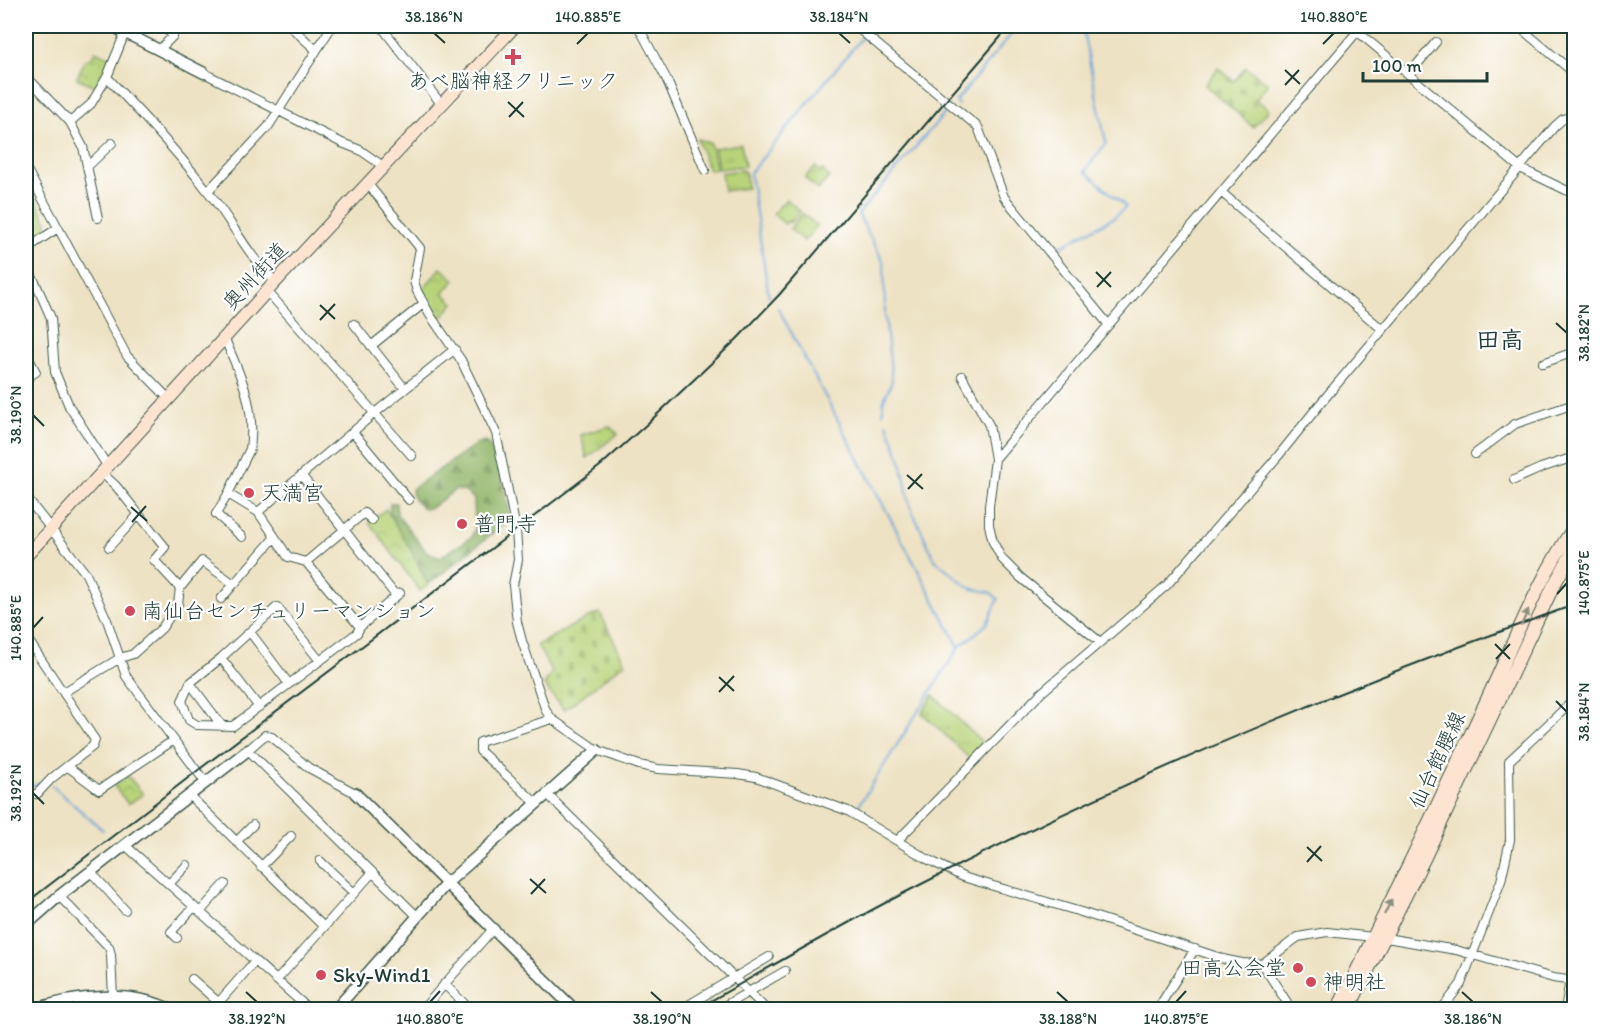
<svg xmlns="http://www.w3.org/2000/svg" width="1600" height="1035" font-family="Itim,'Klee One',sans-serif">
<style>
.grass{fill:url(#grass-tufts);stroke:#6c8856;stroke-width:1.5}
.forest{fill:url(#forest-firs);stroke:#58794e;stroke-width:1.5}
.cemetery{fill:url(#cemetery-stones);stroke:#6c8856;stroke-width:1.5}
.park{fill:url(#park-crowns);stroke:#6c8856;stroke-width:1.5}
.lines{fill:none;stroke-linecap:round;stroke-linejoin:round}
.stream{stroke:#69a3d9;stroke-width:2}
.minor-casing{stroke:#3e5649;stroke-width:10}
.tertiary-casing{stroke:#3e5649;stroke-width:13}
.secondary-casing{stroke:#3e5649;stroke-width:14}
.minor{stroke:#fff;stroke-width:8}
.tertiary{stroke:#fff;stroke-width:10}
.secondary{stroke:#fde4d1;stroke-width:12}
.rail{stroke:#1f3d34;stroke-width:2}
.oneway{fill:#8e9082}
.ticks{fill:none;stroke:#1f3d34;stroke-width:2}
.poi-dot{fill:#d1495b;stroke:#fff;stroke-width:2}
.labels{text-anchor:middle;stroke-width:4.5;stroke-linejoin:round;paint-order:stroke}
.poi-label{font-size:21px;fill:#1f3d34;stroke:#fff;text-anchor:start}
.street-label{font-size:21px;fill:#1f3d34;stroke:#fff}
.quarter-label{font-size:24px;font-weight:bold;fill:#1f3d34;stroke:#fff}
.neatline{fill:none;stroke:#1f3d34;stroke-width:2}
.ticks-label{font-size:15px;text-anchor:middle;fill:#1f3d34}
</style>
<defs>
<pattern id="grass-tufts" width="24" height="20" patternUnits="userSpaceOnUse" patternTransform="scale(1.5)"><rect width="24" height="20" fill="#b8d379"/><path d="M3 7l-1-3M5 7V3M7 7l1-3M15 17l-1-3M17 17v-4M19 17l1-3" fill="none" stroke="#9eb669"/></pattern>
<pattern id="forest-firs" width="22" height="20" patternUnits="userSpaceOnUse" patternTransform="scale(1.5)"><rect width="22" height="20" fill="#92b569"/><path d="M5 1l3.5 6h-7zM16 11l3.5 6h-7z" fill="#779457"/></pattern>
<pattern id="cemetery-stones" width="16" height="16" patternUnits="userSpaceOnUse" patternTransform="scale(1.5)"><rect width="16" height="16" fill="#b8d379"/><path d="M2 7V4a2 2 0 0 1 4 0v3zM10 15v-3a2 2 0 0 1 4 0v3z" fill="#9eb669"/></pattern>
<pattern id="park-crowns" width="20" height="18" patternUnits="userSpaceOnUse" patternTransform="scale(1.5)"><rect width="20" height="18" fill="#b8d379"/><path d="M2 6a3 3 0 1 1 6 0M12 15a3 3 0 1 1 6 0" fill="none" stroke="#9eb669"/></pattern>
</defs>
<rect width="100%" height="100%" fill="#fff"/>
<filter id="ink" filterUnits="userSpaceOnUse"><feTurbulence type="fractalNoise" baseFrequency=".0167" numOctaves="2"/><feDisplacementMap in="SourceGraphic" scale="12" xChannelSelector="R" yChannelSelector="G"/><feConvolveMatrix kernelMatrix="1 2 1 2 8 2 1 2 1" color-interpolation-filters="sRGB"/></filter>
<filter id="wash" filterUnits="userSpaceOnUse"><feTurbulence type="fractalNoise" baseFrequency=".008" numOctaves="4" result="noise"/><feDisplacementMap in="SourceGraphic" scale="24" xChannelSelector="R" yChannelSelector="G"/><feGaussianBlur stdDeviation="1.35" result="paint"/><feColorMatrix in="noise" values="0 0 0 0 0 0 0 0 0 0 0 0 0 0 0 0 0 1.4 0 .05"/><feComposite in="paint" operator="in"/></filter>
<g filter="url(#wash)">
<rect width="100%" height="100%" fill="#ede2c3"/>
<path class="grass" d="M697 139 710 143 717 169 709 170Z
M741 144 745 166 719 169 714 148Z
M815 167 821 172 823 170 829 177 818 190 805 178Z
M743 170 746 174 747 188 724 191 721 173Z
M786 199 800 211 790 223 788 221 785 224 773 214Z
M802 213 817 226 804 241 790 229Z
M441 268 455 280 443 293 454 303 442 317 440 316 438 318 426 301 422 290Z
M609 426 618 434 587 458 581 435Z
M933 695 985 745 971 760 922 713Z"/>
<path class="forest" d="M484 441C499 448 506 497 510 514L509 520 430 583H423L390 512V503H396L397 515 426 551 439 558 471 538 475 529 474 499 464 491 455 490 432 507 424 509 414 499 411 493 413 488 478 443Z"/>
<path class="cemetery" d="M1246 67 1268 84 1256 99 1269 110 1253 127 1205 85 1218 68 1234 81Z
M600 613 625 663 564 710 544 685 552 672 537 645 589 617Z"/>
<path class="park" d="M95 51 110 58 96 87 77 78 85 60 92 58Z
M26 182 47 222 46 229 26 242Z
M386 509 411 550 428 585 420 591 369 522Z
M128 776 143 794 128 804 114 786Z"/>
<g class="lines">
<path class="stream" d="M867 32 873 26
M958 105 956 101 1018 26
M1052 251 1113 218 1126 207 1085 171 1106 143 1082 26
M769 297 750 173 863 36
M778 308 959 647 857 808
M883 413V402L892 381 885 316 884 263 858 214 950 107
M887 423 901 461 910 506 935 560 966 585 973 589 990 592 998 599 987 624 959 647
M51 785 103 830
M26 787 43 783"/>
</g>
</g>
<g filter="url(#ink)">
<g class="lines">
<g class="minor-casing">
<path id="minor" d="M290 26 316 50
M381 26 442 105
M638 26 666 78 705 170
M855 26 978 127 1004 197 1108 324
M1351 26 1520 168 1574 194
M1518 26 1574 73
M159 50 173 36 163 26
M204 73 342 143 360 150 383 166
M1409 74 1436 42
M26 76 70 122 83 147 98 218
M107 77C142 115 178 152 210 194 232 222 249 258 276 282
M70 122 91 104 107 77 125 33
M87 167 112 143
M26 168 127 356 169 399
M367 183 420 248 414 281 417 291 430 315 461 360 496 433 516 529 518 560 513 585 517 622 522 641 546 711 552 719 597 750 639 765 658 769 738 774 756 777 848 811 927 859 963 877 1081 912 1227 960 1242 963 1262 964 1298 937 1327 932 1392 939 1456 950 1553 978 1574 981
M208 191 268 127 332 26
M1221 192 1383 330
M26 249 58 228
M26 266 36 284 51 318 55 372 69 406 108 467
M267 291 412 456
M354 324 405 389
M371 346 423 304
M26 353 36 372 26 378
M1543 363 1574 352
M962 376 989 425 995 459 989 506V525L993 542 1002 559 1021 578 1099 641
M353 432 409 500
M1475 454 1515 424 1574 404
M995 459 1362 26
M102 473 116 486 165 547 154 560 180 588
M302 476 396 596
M1514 480 1541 468 1574 457
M228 494 216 514 242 537
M26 497 86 574 107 620 126 676 206 783
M258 512 376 412 455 349
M275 537 288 557 306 562 360 627 400 593
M109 547 138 515
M306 562 364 513 372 520
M221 599 234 584
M250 632 289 684
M26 637 95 740 93 746 52 778 37 794H26
M221 658 259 707
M320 661 277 607 221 658 190 683 182 701 189 720 197 725 233 726 357 633 360 627
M190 683 222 726
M64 692 120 658 133 654 162 628 178 604 180 588 202 561 234 584 275 537 258 512 228 494 250 449C256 405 241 377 224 337
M67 766 99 790 174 740
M355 793 309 768 272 737 265 735 248 750 417 916
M548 795 767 1010
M190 796 324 927
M537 804 480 751V742L552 719
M898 840 1041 693 1167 585 1279 455 1320 404 1555 126 1563 119 1574 116
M236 842 253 825
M125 845 310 1010
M320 861 354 893
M261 867 291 836
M91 872 125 910
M169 884 187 865
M59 896 109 947 111 955 113 997
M200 912 225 884
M177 938 171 932 194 907
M1262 964 1292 1010
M192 979 218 1002
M277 980 372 873
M444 984 471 1010
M26 993 36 1009
M212 1010 255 961
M422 1010 493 929
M680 1010 769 957
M717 1010 785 971
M1157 1010 1195 949
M1441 1010 1461 984 1501 881 1510 840 1509 761 1574 700
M1565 1010 1570 980"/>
</g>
<g class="tertiary-casing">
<path id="tertiary" d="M112 26 204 73
M355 793 575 1010
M26 925 59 896 248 750
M34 1010C72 995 134 990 171 1010
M335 1010 447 883 597 750"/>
</g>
<g class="secondary-casing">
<path id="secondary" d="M26 556 267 291 515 26
M1337 1010C1386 912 1434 813 1480 714 1510 652 1535 584 1574 527
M1348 1010 1425 857 1553 587 1574 549"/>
</g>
<use href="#minor" class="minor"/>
<use href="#tertiary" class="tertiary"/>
<use href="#secondary" class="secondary"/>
<path class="rail" d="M26 903 197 771 553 502 600 466 647 424 737 339 779 295 1010 26
M695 1010C764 970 833 930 904 893 1119 781 1345 686 1574 605"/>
</g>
<defs><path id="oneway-solid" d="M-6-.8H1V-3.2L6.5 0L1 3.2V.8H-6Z" transform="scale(1.5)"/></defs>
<g class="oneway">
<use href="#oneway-solid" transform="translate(1525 617) rotate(-66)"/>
<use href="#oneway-solid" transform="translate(1388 907) rotate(-64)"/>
</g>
</g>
<path class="ticks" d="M434 33 445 43M839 33 850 43M577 44 588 33M1323 44 1334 33M1285 70 1300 84M1285 85 1299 70M508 102 524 117M509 117 523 102M1096 272 1111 287M1097 287 1111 272M320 305 335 319M320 320 335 304M1556 323 1567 333M33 415 44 426M907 475 923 489M908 489 922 474M131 507 147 521M132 522 146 506M1557 594 1567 583M33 628 43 617M1495 644 1510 659M1496 659 1510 644M719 677 734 691M719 692 734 676M1556 701 1567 712M33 793 44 804M1307 847 1322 861M1307 862 1321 846M530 879 546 893M531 894 545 879M246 992 257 1002M651 992 662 1002M1057 992 1068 1002M1462 992 1473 1002M430 1002 440 991M1176 1002 1186 991"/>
<g class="poi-dot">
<path d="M510 48h6v6h6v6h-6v6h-6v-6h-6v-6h6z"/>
<circle cx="249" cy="493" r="6"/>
<circle cx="462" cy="524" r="6"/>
<circle cx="130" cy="611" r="6"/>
<circle cx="1298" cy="968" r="6"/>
<circle cx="321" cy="975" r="6"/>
<circle cx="1311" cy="982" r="6"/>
</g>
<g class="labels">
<g class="poi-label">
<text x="513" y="88" text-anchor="middle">あべ脳神経クリニック</text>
<text x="261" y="500">天満宮</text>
<text x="474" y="531">普門寺</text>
<text x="142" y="618">南仙台センチュリーマンション</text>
<text x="1286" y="975" text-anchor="end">田高公会堂</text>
<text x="333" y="982">Sky-Wind1</text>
<text x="1323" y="989">神明社</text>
</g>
<g class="street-label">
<text transform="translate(255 276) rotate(-47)" y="7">奥州街道</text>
<text transform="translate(1437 760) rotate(-65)" y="7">仙台館腰線</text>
</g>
<g class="quarter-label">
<text x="1500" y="348">田高</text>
</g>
</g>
<rect width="1600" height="1035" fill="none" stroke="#fff" stroke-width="66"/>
<path d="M1363 72v9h124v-9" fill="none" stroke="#1f3d34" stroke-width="3"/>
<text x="1372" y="72" font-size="18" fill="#1f3d34" stroke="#ffffff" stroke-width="4.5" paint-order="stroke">100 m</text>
<rect x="33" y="33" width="1534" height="969" class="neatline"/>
<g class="ticks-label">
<text x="434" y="22">38.186°N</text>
<text x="588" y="22">140.885°E</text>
<text x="839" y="22">38.184°N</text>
<text x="1334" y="22">140.880°E</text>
<text transform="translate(1584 333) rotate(-90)" y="5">38.182°N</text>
<text transform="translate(16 415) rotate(-90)" y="5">38.190°N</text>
<text transform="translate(1584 583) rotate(-90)" y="5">140.875°E</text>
<text transform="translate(16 628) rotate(-90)" y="5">140.885°E</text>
<text transform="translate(1584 712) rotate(-90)" y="5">38.184°N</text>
<text transform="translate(16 793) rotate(-90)" y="5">38.192°N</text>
<text x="257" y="1024">38.192°N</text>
<text x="430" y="1024">140.880°E</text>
<text x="662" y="1024">38.190°N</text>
<text x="1068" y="1024">38.188°N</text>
<text x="1176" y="1024">140.875°E</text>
<text x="1473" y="1024">38.186°N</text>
</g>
</svg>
